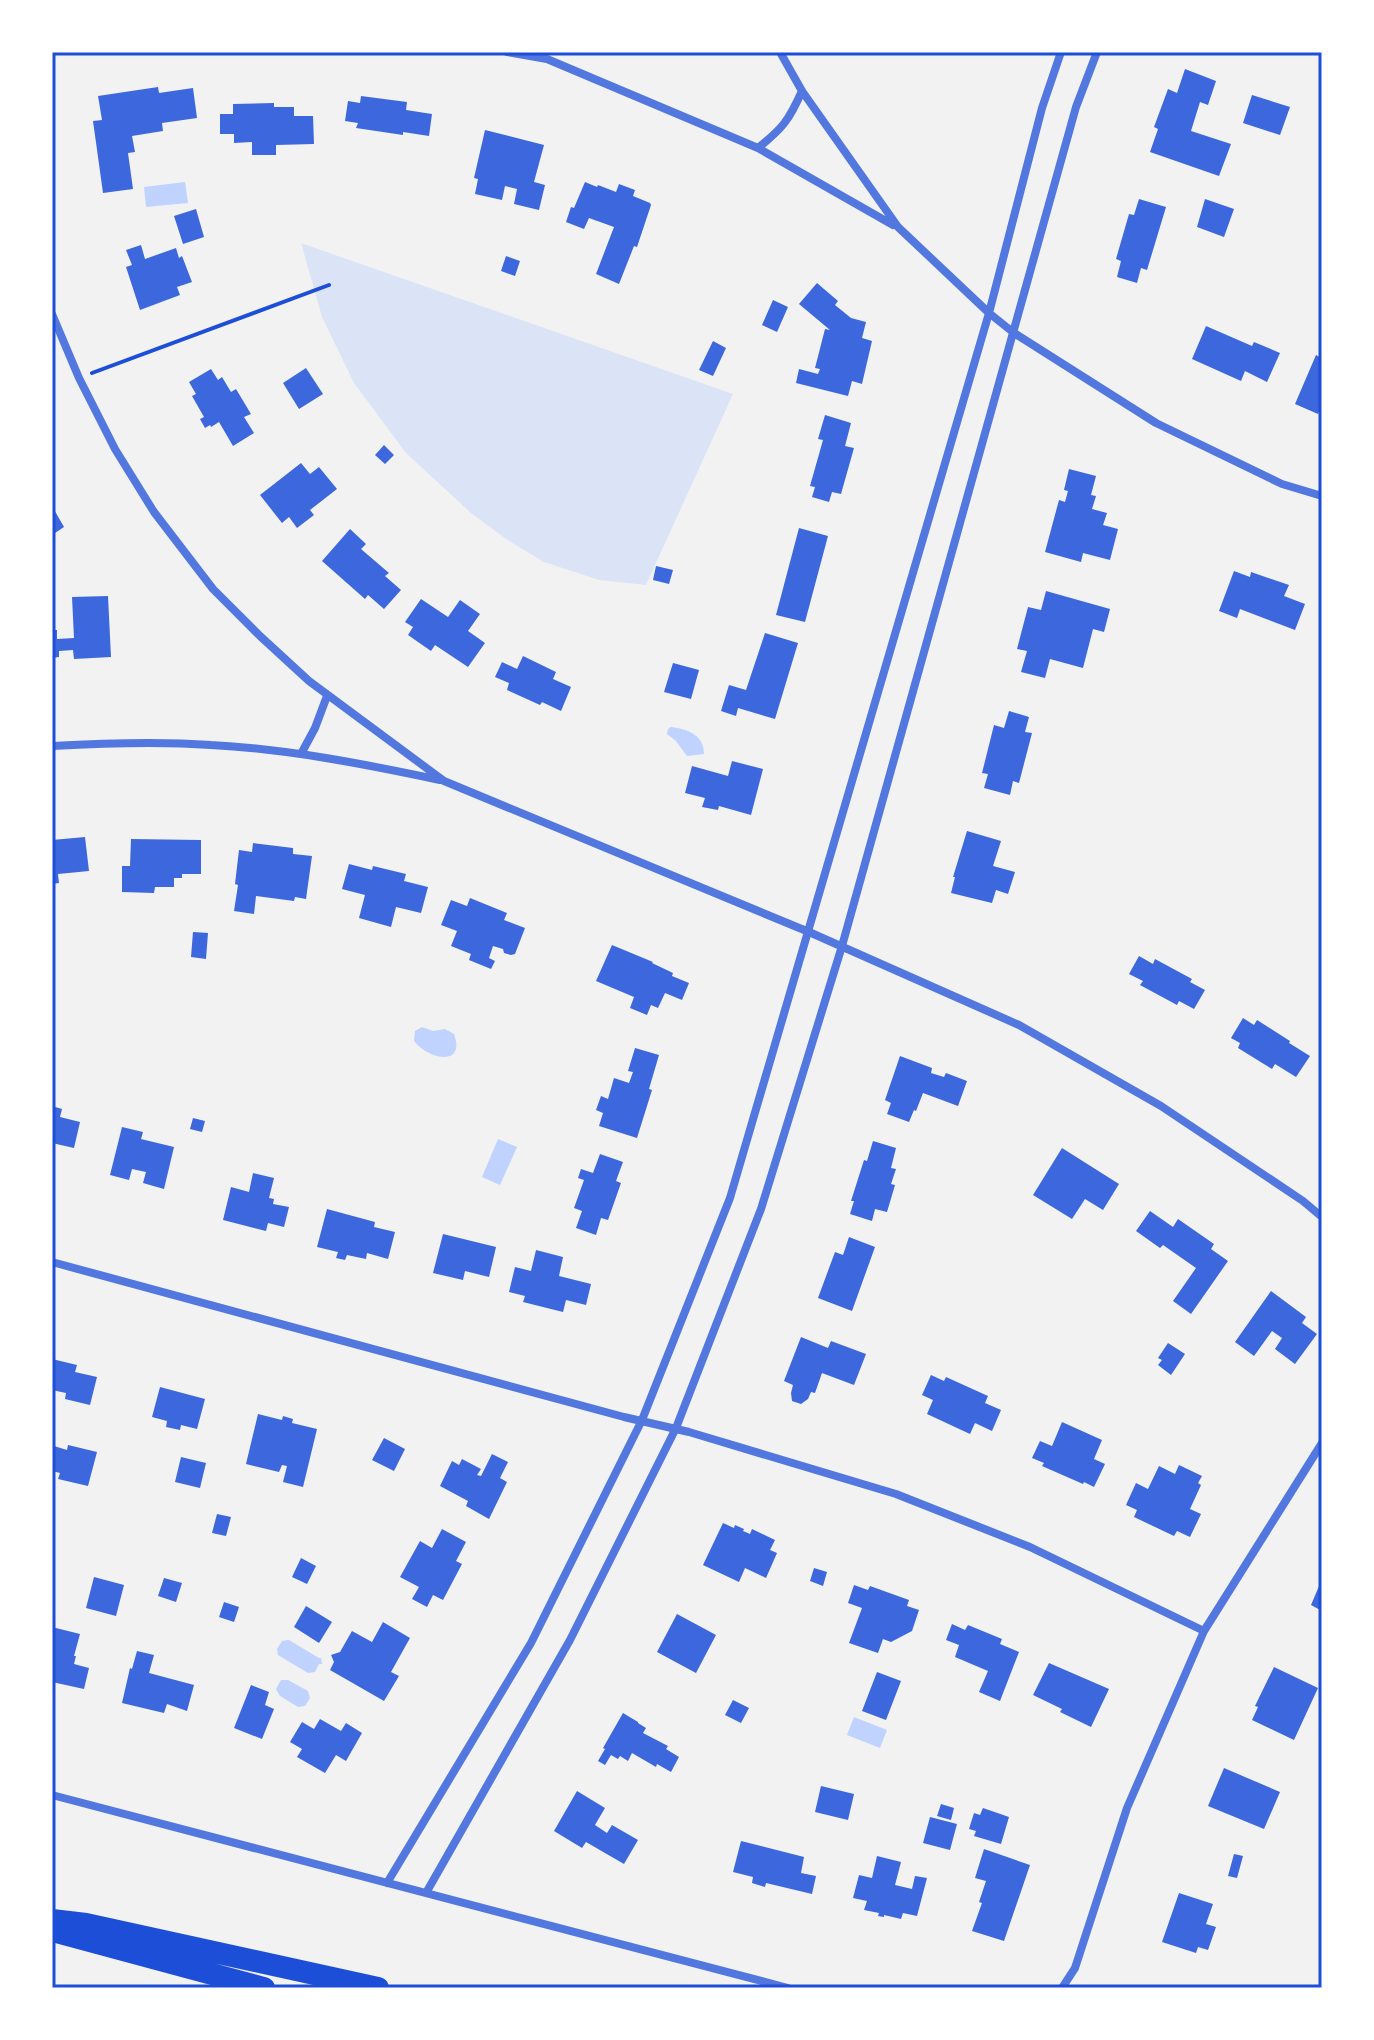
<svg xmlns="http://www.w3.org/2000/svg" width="1374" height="2040" font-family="Cabin,sans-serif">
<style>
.green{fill:#dbe4f7}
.water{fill:#bfd3fe}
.building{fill:#3d67dc}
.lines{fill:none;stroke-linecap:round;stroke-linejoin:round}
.path{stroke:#1d4ed8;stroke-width:4}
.minor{stroke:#5277de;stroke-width:8}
.motorway{stroke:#1d4ed8;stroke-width:22}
.neatline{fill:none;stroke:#1d4ed8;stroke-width:3}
</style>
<rect width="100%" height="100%" fill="#f2f2f2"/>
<path class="green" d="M301 243 733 394 646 585 599 580 544 562 506 539 471 513 406 453 354 383 322 317Z"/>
<path class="water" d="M185 182 188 203 146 207 144 187Z
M671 727C688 729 704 735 704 754L687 756 676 741 667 734 668 729Z
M422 1027 433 1031 445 1029 454 1034C466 1067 429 1060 414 1041L415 1031Z
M498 1139 517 1147 500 1185 482 1177Z
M289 1640 319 1658H321L322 1664H319L315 1672 308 1673 278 1655 277 1649 282 1641Z
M281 1680H288L308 1691 310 1698 305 1706 298 1707 280 1696 276 1689Z
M854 1717 887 1730 880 1748 847 1735Z"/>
<path class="building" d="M1185 69 1216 81 1208 105 1200 102 1191 131 1231 144 1219 176 1150 152 1158 129 1154 127 1168 89 1177 93Z
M158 87 159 93 193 88 197 118 162 123 163 131 132 136 135 152 128 153 133 189 103 193 93 121 102 120 98 96Z
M1252 95 1290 107 1280 135 1243 123Z
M361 96 407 102 406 110 432 114 429 136 403 132V135L356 128 358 123 345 121 348 101 360 103Z
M274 103V107H294V116H313L314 144 276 145V155H252V142L234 143V134H220V114H233V104Z
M485 130 544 145 534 182 545 185 539 210 514 204 517 189 505 186 502 200 475 194 478 179 474 178Z
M585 182 597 187 598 185 616 192 619 184 635 190 633 196 650 203 651 205 637 247 634 246 619 284 596 274 614 227 589 218 584 229 566 222 571 207 574 208Z
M1139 199 1166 207 1147 270 1141 268 1137 283 1117 277 1121 261 1116 259 1129 214 1134 215Z
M1205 199 1234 209 1224 237 1197 227Z
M196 209 204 237 183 244 174 216Z
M141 245 145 259 176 248 179 258 182 256 192 282 177 287 180 295 140 310 126 267 132 265 126 250Z
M506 256 520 261 515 276 501 271Z
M817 283 838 301 835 305 851 318 866 322 862 338 872 341 862 384 852 381 848 396 796 383 799 369 818 374 820 369 815 368 825 329 830 330 799 304Z
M773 300 788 307 777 332 762 325Z
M1206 326 1252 346 1254 342 1280 353 1267 382 1245 371 1241 381 1192 359Z
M713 341 726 348 713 376 699 370Z
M1316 355 1322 358V405L1318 414 1295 404Z
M306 368 323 394 299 409 283 383Z
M211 369 218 380 222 377 231 392 236 389 251 414 244 417 254 433 233 446 219 422 211 427 210 425 205 428 200 419 204 417 192 396 196 394 189 382Z
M825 415 851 423 845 446 854 448 841 494 832 492 829 502 812 497 815 487 810 486 823 440 818 439Z
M384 445 394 455 385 464 375 455Z
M301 463 310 474 319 467 337 489 310 510 314 515 297 528 289 517 282 523 260 495Z
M1069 469 1096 476 1091 495 1096 496 1092 509 1107 513 1103 525 1118 529 1110 560 1083 553 1081 562 1045 552 1059 500 1065 502 1068 491 1064 490Z
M52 506 64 527 52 535Z
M799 528 828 536 805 622 776 615Z
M350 529 366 544 361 549 389 573 385 576 401 590 384 609 368 595 365 599 322 561Z
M656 566 673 570 669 584 653 580Z
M1234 571 1250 577 1251 572 1289 585 1284 596 1305 604 1295 630 1240 609 1237 618 1219 611Z
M1046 591 1110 609 1104 632 1093 629 1083 668 1050 659 1045 678 1021 672 1027 651 1017 649 1028 607 1041 610Z
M108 596 111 657 74 659 73 650 59 651V657L52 658V630H57V639L74 638 72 597Z
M421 599 448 617 460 600 480 614 468 631 485 643 468 667 435 645 431 651 408 635 413 627 405 622Z
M765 633 798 643 775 719 738 708 736 716 721 711 729 685 746 690Z
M523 656 556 672 553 679 571 687 561 711 542 702 540 705 507 690 509 683 495 677 502 662 517 669Z
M673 663 699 670 691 699 664 692Z
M1009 711 1029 717 1025 732 1032 733 1019 783 1013 781 1010 795 984 788 988 774 982 773 994 725 1004 728Z
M732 761 763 769 751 815 719 806 718 810 702 807 705 798 685 793 692 766 728 776Z
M967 831 1001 841 993 866 1015 872 1008 894 996 890 992 903 951 893 955 877H953Z
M85 837 89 871 58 874 59 883 52 884V840Z
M131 839 201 840V874H182V878H174V887H155L154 893 122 892V866H130Z
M253 843 293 848V854L312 856 306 899 295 897 294 901 256 896 254 914 234 911 238 885 235 884 239 850 252 852Z
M349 864 372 870 373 866 406 874 404 881 428 887 421 913 396 907 391 927 359 918 365 895 342 889Z
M470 898 507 913 504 920 525 928 515 954 511 955 504 953 503 949 493 946 489 958 495 961 491 969 469 960 471 954 451 946 457 931 441 925 451 900 467 906Z
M193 932 208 933 206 959 191 957Z
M612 945 653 962 652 963 673 973 672 976 689 983 682 1000 665 993 658 1008 651 1005 647 1015 630 1008 634 997 596 981Z
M1139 956 1153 964 1155 959 1192 979 1190 982 1205 990 1194 1009 1179 1001 1177 1005 1140 985 1143 981 1129 974Z
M1243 1018 1254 1025 1257 1020 1290 1041 1289 1043 1310 1056 1296 1077 1275 1064 1272 1069 1238 1048 1240 1043 1231 1038Z
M635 1048 659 1055 649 1089 652 1090 637 1138 599 1126 603 1113 596 1110 601 1096 608 1099 614 1078 629 1083 633 1072 628 1071Z
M900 1056 932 1068 931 1073 944 1077 946 1073 967 1081 958 1106 923 1093 916 1111 914 1110 909 1122 887 1114 891 1103 885 1100Z
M52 1106 62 1109 60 1117 80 1122 74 1148 52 1143Z
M193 1118 205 1121 202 1132 190 1129Z
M122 1127 143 1132 141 1139 174 1147 164 1189 143 1183 146 1172 132 1169 129 1180 110 1175Z
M873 1141 896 1148 891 1168 896 1169 891 1184 895 1185 887 1212 875 1209 872 1221 850 1214 854 1201H851L864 1160 867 1161Z
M1062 1148 1119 1184 1103 1210 1085 1199 1072 1219 1033 1195Z
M600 1154 623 1162 616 1181 621 1183 608 1220 601 1218 596 1235 576 1228 582 1211 574 1208 584 1180 578 1178 581 1169 593 1173Z
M253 1173 274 1178 269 1198 274 1199 273 1204 289 1207 284 1227 268 1223 266 1231 223 1220 231 1187 249 1192Z
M327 1209 375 1222 374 1227 395 1232 388 1259 367 1253 366 1259 347 1255 345 1260 336 1258 338 1252 317 1247Z
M1150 1211 1173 1227 1178 1219 1214 1244 1211 1249 1228 1261 1191 1314 1173 1301 1196 1268 1163 1245 1160 1248 1136 1231Z
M443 1234 496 1247 489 1277 465 1271 463 1280 433 1273Z
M849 1237 875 1247 852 1311 818 1298 835 1252 843 1255Z
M536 1250 563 1257 559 1276 591 1284 586 1305 566 1300 563 1312 523 1302 525 1296 509 1292 515 1267 531 1271Z
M1271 1291 1306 1317 1302 1323 1317 1334 1295 1364 1275 1349 1282 1338 1272 1331 1254 1356 1235 1342Z
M801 1337 828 1348 831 1341 866 1354 854 1385 822 1373 815 1393 811 1392 808 1399 801 1404 792 1401 791 1393 793 1385 784 1381Z
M1168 1343 1185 1354 1171 1375 1158 1365 1162 1360 1158 1358Z
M52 1359 77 1365 75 1372 97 1377 90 1405 65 1399 66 1393 52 1390Z
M931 1375 944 1381 946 1377 988 1396 985 1403 1001 1410 992 1431 975 1423 970 1434 927 1414 933 1400 922 1395Z
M160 1387 205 1399 197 1429 181 1425 180 1430 166 1427 167 1421 152 1417Z
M258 1414 282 1420 283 1416 293 1419 292 1423 317 1429 303 1487 283 1482 287 1466 282 1465 279 1472 246 1464Z
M1062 1422 1102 1440 1094 1459 1105 1464 1094 1487 1084 1482 1083 1484 1042 1466 1044 1463 1032 1458 1040 1441 1052 1446Z
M384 1438 405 1449 394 1471 372 1460Z
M68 1445 97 1452 88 1486 58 1479 60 1473 52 1471 54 1446 67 1450Z
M492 1454 508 1462 500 1478 507 1482 489 1519 466 1506 468 1501 440 1486 452 1461 459 1465 462 1459 481 1469 477 1475 481 1476Z
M181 1457 206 1463 200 1488 175 1482Z
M1179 1465 1202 1476 1198 1483 1201 1485 1190 1509 1201 1514 1190 1537 1177 1531 1174 1536 1134 1517 1137 1510 1126 1505 1136 1483 1148 1489 1159 1466 1175 1474Z
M217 1514 231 1517 226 1536 212 1533Z
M723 1523 734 1528 735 1525 744 1529 743 1531 750 1534 752 1529 775 1540 770 1550 777 1553 766 1578 745 1568 739 1582 703 1565Z
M442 1529 466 1542 456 1561 462 1564 443 1600 433 1595 427 1607 412 1599 419 1587 400 1577 420 1541 432 1548Z
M301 1558 316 1566 307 1584 292 1577Z
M814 1568 827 1572 823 1586 810 1581Z
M94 1577 124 1585 116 1616 86 1608Z
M164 1578 182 1583 176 1602 158 1596Z
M1322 1579V1611L1311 1605Z
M854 1585 868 1590 870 1586 909 1600 907 1606 919 1610 912 1631 891 1642 883 1639 878 1653 849 1643 862 1608 848 1603Z
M224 1602 239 1607 234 1622 219 1617Z
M306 1606 332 1622 319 1643 294 1627Z
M677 1614 716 1635 696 1673 657 1652Z
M383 1622 410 1638 391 1672 399 1676 384 1701 330 1670 334 1662 331 1655 340 1652 352 1631 372 1642Z
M952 1624 965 1630 968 1625 1002 1639 1000 1644 1019 1652 1000 1701 979 1692 988 1671 955 1657 959 1645 946 1640Z
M52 1627 80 1634 74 1656H76L74 1664 89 1668 84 1689 52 1682Z
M137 1651 154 1655 149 1673 194 1685 187 1711 167 1704 164 1713 122 1703 130 1668 132 1669Z
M1049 1663 1109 1689 1091 1727 1060 1712 1062 1709 1033 1695Z
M1274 1667 1318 1688 1294 1740 1252 1720 1258 1707 1255 1706Z
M877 1672 901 1681 886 1720 862 1711Z
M251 1685 269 1692 265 1705 274 1709 262 1739 234 1728Z
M733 1700 749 1708 741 1723 725 1715Z
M623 1713 638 1722V1723L646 1728 643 1733 668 1746 666 1749 679 1757 671 1772 657 1764 656 1767 632 1753 628 1761 620 1756 618 1759 611 1755 605 1765 598 1761 605 1749 603 1748Z
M320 1719 341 1731 346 1723 362 1733 346 1761 336 1755 325 1773 297 1757 302 1749 290 1742 302 1722 314 1729Z
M1224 1768 1280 1792 1264 1829 1208 1806Z
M821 1786 854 1794 848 1820 815 1812Z
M577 1791 605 1808 595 1825 607 1833 612 1825 638 1840 624 1864 586 1842 582 1848 554 1831Z
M941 1804 954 1808 951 1820 937 1816Z
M983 1808 1009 1817 1001 1844 974 1836 976 1831 969 1829 974 1813 980 1815Z
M930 1817 957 1824 950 1850 923 1843Z
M741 1841 804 1857 801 1873 816 1876 812 1894 766 1883 765 1887 752 1883 753 1877 733 1872Z
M984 1849 1030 1865 1004 1941 972 1931 982 1903 979 1902 986 1881 975 1878Z
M1234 1854 1243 1856 1237 1878 1228 1876Z
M877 1856 901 1862 895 1885 912 1889 915 1876 927 1878 917 1916 903 1913 901 1919 884 1915V1917L878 1916 879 1913 864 1910 867 1901 853 1898 859 1875 872 1878Z
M1179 1893 1213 1904 1206 1924 1216 1927 1208 1950 1198 1947 1196 1953 1162 1942Z"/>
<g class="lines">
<path class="path" d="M92 373 329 285"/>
<path class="minor" d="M507 52 547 59 758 148 893 225
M780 52 802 91 898 227 989 313 1014 333 1156 423 1282 484 1322 496
M758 148C783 128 789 120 802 91
M52 314 79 378 115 449 154 512 213 589 260 636 309 681 444 781 809 932 1019 1025 1161 1106 1303 1201 1322 1217
M52 746C104 743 158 741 211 745 288 749 364 764 440 780
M301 754 315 728 327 696
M52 1262 624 1417 689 1432 896 1494 1030 1547 1204 1631
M52 1795 788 1988
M387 1883 531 1643 642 1420 730 1198 989 313 1042 108 1061 52
M426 1893 570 1640 676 1428 761 1209 842 946 1076 107 1097 52
M1062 1988 1075 1968 1127 1808 1204 1631 1322 1443"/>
<path class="motorway" d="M52 1920 86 1924 378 1988
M56 1932 264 1988"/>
</g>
<rect width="1374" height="2040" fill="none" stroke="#ffffff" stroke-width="108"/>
<rect x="54" y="54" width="1266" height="1932" class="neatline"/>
</svg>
